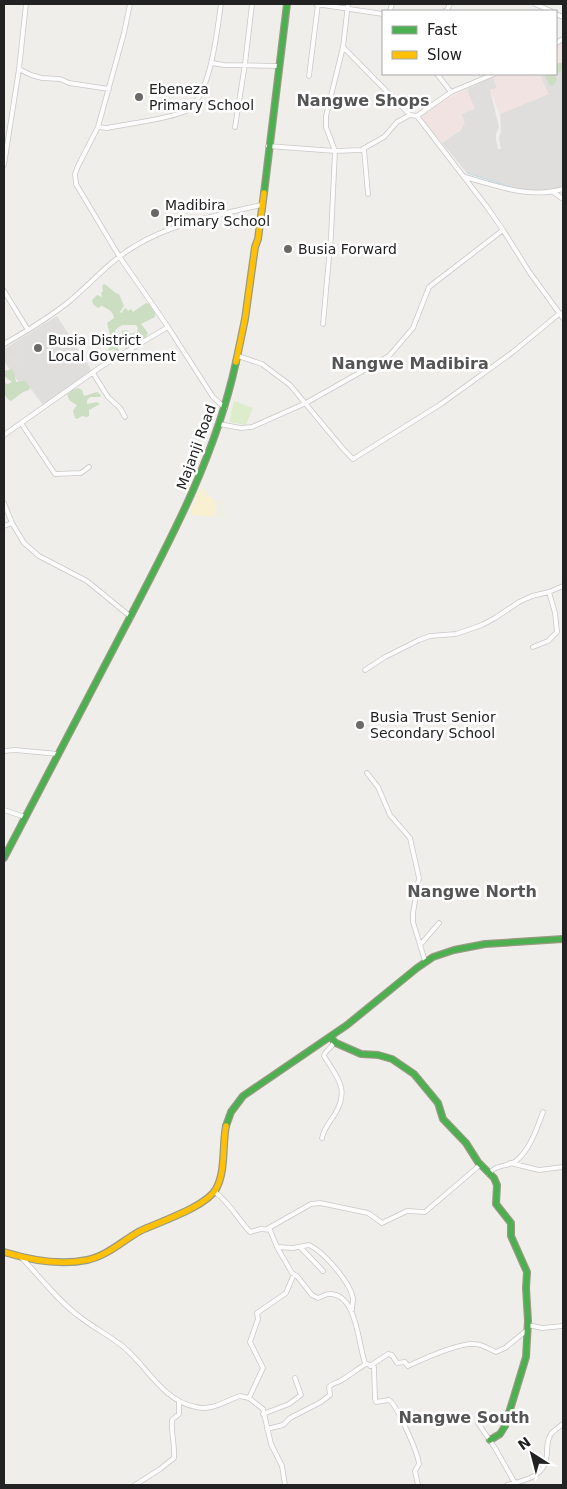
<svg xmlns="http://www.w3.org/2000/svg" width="567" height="1489" font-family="'DejaVu Sans',sans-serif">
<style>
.residential{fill:#dfdedc}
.commercial{fill:#f1e3e1}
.farmland{fill:#efefdf}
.grass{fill:#ddeccb}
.forest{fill:#cbdec1;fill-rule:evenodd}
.sand{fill:#f8f0d0}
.parking{fill:#e0dfde}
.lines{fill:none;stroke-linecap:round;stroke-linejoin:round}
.stream{stroke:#bfdbe3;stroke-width:1}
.street-casing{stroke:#c9c8c7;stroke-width:5.5}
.fast-casing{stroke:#999a82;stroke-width:8}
.slow-casing{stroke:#999a82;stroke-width:8}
.street{stroke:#fdfcfc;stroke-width:4}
.fast{stroke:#4caf50;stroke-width:5.5}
.slow{stroke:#ffc107;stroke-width:5.5}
.poi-dot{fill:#6a6968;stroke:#fff;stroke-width:2}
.labels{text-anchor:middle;stroke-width:5;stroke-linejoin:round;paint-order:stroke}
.poi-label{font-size:14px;fill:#222;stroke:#fff;text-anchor:start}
.street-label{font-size:14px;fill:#222;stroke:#fff}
.quarter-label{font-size:16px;font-weight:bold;fill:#555;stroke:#fff}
</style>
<rect width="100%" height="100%" fill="#f0eeeb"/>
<path class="residential" d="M563 64V186L551 190H521L467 173 442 143 461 130 464 121 461 114 474 109 467 89 493 77 497 88 490 90 499 127 496 134V140L498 149H501L499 139 501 130 500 114 548 94 540 74H556Z
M57 316 92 371 43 405 25 381 20 384 4 361V349Z"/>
<path class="commercial" d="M563 42V64L556 67V46Z
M500 74H540L548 94 500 114 490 90 497 88 493 77Z
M467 89 475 109 461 114 465 124 461 127V129L442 143 420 117 438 103Z"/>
<path class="farmland" d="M216 500 223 501 222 511 225 512 224 518 217 517 218 505 215 504Z"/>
<path class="grass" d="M234 401 253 408 246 425 229 422Z"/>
<path class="forest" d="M558 63H563V70L555 75 557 80 554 85 550 86 544 74H556V65Z
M104 284C110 287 114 293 119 294L124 306 120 312 122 313 124 309 126 308 128 311 131 309 133 312 146 303 149 304 155 313V317L141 324 148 333 145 339 126 350 122 342 118 348 120 354 115 356 114 354V349L111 350 110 352 107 351 109 349 107 345 109 342 113 343 114 340 110 335 107 323 114 318C113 310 107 309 102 306L98 308 93 304 92 300 97 295 102 297 101 293 103 291 102 286ZM122 325H136L138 328 137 332 129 334 127 330 122 331V338L121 336 116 334 115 330Z
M12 369 14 373 16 382 25 381 30 387 29 390 23 392 11 401C3 397 4 390 4 383L8 384 12 382 4 376V371Z
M78 388 82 390 84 396 97 392 101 395 100 397H90L87 400V404L97 402 100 404 89 410V416L87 417 82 416 77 419 75 418 73 411 77 405 70 401 67 395 72 390Z"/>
<path class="sand" d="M200 489 206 490 205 494 215 500 214 503 216 506 214 517 192 515 191 509Z"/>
<path class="parking" d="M50 323 51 327 13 350 11 347Z
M7 351 10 355 15 352 21 361 11 367 4 357V353Z"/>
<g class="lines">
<path class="stream" d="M467 173 511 187
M557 188 563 186"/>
<g class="street-casing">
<path id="street" d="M130 4 124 33 98 127 78 166 75 174 76 184 119 256 168 327 213 397 225 408
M316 4 383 14
M535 4 551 11
M390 11 392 4
M445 11 447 10 450 4
M556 14 563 17
M556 43 563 39
M343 47 410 115 417 116 487 207 503 230 530 273 563 318
M212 63 224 65 279 66
M19 69 31 75 42 78 60 79 69 83 109 89
M437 74 451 92
M309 76 318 4
M417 116 451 92 494 74
M98 127 107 128C126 124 169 119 186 111 211 97 217 30 221 4
M235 127 245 64 252 4
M268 146 335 151 361 150 384 137 397 122 410 115
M364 149 368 194
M4 165 19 69 26 4
M465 177C497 186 530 199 563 189
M553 192 563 199
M4 291 28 330
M323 324 331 236 335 151 326 127V116L343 47 348 4
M4 344C27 331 50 317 71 300 92 282 111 260 135 246 172 223 219 215 261 205
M238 356 262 364 290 385 344 450 353 459 441 404 513 352 560 313
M93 373 108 397 120 408 125 417
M21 423 55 474 81 473 89 467
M219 424 241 428 252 427 306 403 389 356 413 328 429 287 503 230
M4 435 102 366 168 327
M4 503 12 523 24 543 39 556 87 581 131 617
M4 526 12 523
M533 647 548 641 557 632 555 613 549 592
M365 670 385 657 419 640 430 636 456 634 482 625 495 618 519 602 532 596 549 592 563 586
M4 751 15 750 58 754
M367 773 378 787 390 815 410 838 419 878 413 913V922L425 961
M4 810 25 817
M421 944 439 923
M322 1138C324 1128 330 1122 335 1114 350 1089 337 1077 324 1056 325 1050 333 1048 334 1041
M510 1163 539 1170 563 1167
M489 1174C495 1164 508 1167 516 1161 530 1150 537 1128 543 1112
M215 1192C229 1202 238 1219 250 1232L261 1229 270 1230 277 1247 292 1273 297 1276 312 1295 318 1298C321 1297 326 1294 329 1294 357 1293 358 1344 365 1363L374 1367 375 1399 376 1402 389 1400C397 1405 418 1453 419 1464L415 1471 418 1485
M267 1229 311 1204 320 1203 368 1213 382 1223 407 1211 425 1212 480 1165
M277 1247 293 1248 309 1245C324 1252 350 1282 353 1298 353 1302 352 1307 352 1310
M301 1248 323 1271
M21 1257C40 1277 58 1301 80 1317 95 1329 113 1337 127 1350 149 1370 164 1401 196 1407 212 1411 225 1401 240 1396L249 1398 263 1409 271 1444 282 1466 285 1485
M528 1325 542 1328 563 1326
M370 1366 388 1354 392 1355 397 1363 405 1362 408 1366C423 1359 459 1343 474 1344 483 1344 488 1349 496 1352L505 1348 527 1330
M249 1398 263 1368 250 1342 258 1319 257 1313 286 1293 294 1274
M263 1414 289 1404 301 1395 295 1378
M478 1423 495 1448 516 1485
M267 1429 283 1425 290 1418 321 1402 330 1395 329 1387C333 1383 336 1383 340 1381 349 1376 357 1369 366 1364
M135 1485 160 1469 174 1458C175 1445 171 1433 172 1420L179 1414V1401
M507 1485C526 1480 546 1477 547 1454 547 1447 547 1440 551 1434 554 1430 559 1427 563 1424"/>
</g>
<g class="fast-casing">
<path id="fast" d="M264 193 287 4
M4 858C45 780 86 701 127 623 171 539 216 455 236 362
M330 1037 336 1043 361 1054 378 1055 392 1059 414 1074 438 1103 443 1119 466 1143 478 1162 494 1178 497 1185 496 1204 511 1223V1236L527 1272 526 1288 528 1321 526 1357 505 1426 500 1434 490 1440
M226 1126 231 1112 243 1096 347 1025 417 968 433 957 454 950 485 944 563 939"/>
</g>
<g class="slow-casing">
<path id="slow" d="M236 362 245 319 255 247 258 239 264 193
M4 1252C30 1260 59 1266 87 1260 107 1256 122 1241 140 1231 159 1222 206 1207 216 1189 226 1171 222 1146 226 1126"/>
</g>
<use href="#street" class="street"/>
<use href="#fast" class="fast"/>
<use href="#slow" class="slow"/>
</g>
<g class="poi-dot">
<circle cx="139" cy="97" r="5"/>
<circle cx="155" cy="213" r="5"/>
<circle cx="288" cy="249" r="5"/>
<circle cx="38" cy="348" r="5"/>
<circle cx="360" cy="725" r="5"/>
</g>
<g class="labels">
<g class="poi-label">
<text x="149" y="94">Ebeneza<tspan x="149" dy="16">Primary School</tspan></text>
<text x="165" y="210">Madibira<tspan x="165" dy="16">Primary School</tspan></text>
<text x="298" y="254">Busia Forward</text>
<text x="48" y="345">Busia District<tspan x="48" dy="16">Local Government</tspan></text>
<text x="370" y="722">Busia Trust Senior<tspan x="370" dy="16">Secondary School</tspan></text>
</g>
<g class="street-label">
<text transform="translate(196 447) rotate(-70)" y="5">Majanji Road</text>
</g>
<g class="quarter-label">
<text x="363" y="106">Nangwe Shops</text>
<text x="410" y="369">Nangwe Madibira</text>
<text x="472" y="897">Nangwe North</text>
<text x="464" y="1423">Nangwe South</text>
</g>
</g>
<rect width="567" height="1489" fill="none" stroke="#222222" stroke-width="10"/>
<rect x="382" y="10" width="175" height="65" fill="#ffffff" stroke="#a7a7a7"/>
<rect x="392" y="26" width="25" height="8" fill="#4caf50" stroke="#a7a7a7"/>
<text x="427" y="35" font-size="15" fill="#222222">Fast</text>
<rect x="392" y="51" width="25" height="8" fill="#ffc107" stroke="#a7a7a7"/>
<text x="427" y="60" font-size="15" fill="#222222">Slow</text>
<g transform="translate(532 1454) rotate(324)" stroke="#ffffff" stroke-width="4" paint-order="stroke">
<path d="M0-4L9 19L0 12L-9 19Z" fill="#222222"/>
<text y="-8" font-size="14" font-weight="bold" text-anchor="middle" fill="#222222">N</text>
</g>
</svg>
